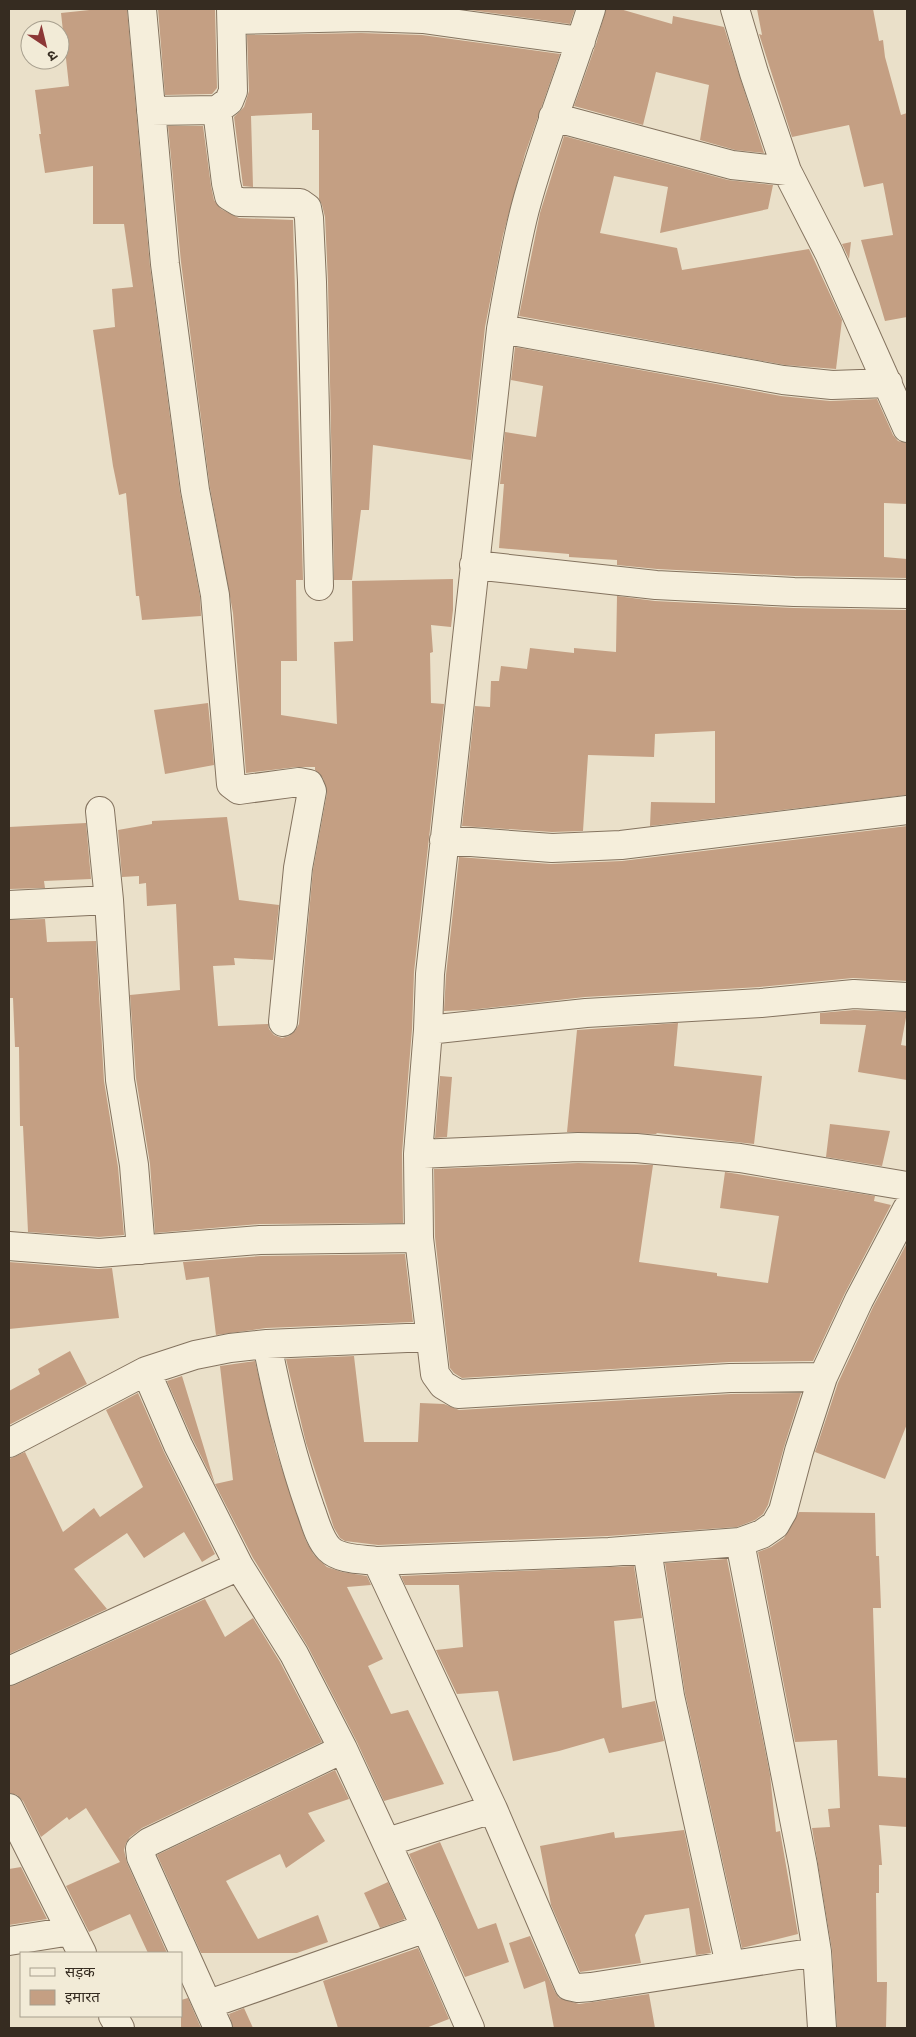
<svg xmlns="http://www.w3.org/2000/svg" width="916" height="2037" font-family="'PT Serif','Noto Sans Devanagari',serif">
<style>
.building{fill:#c49f83}
.lines{fill:none;stroke-linecap:round;stroke-linejoin:round}
.minor-casing{stroke:#84735f;stroke-width:30}
.minor{stroke:#f5eedb;stroke-width:28}
</style>
<rect width="100%" height="100%" fill="#eae0c9"/>
<path class="building" d="M99 9H127L150 266 180 492 200 597 201 616 142 620 139 596H136L126 493 119 495 113 466 93 330 115 327 112 289 133 287 124 224H93V166L45 173 39 134H41L35 90 69 86 61 13Z
M158 9H215L217 88 212 94 165 95Z
M463 9H575L570 24Z
M606 9H620L672 24 673 16 724 27 764 153 735 150 700 140 709 85 656 72 643 125 574 106 596 44Z
M757 9H873L879 41 883 40 885 57 901 115 907 113V317L885 321 861 240 893 235 883 183 864 187 849 125 792 137 759 34 762 35Z
M361 33 422 35 560 54 525 154 503 235 485 327 471 460 373 445 369 510H361L352 580H334L328 282 325 217 322 205 319 199V130H312V113L251 116 253 187 243 186 234 117 244 107 249 91 247 35Z
M168 126H203L211 186 214 200 221 209 239 218 293 220 303 580H296L297 661H281V715L337 724 334 642 353 641 352 581 453 579V610L451 627 431 625 433 652 430 653 431 703 444 704 414 972 412 1029 402 1153 403 1223 260 1224 155 1233 150 1164 136 1078 130 995 180 990 176 904 147 906 146 883 139 884V876L122 877 118 830 152 824V821L227 817 239 900 279 905 273 960 234 958 235 965 213 966 218 1026 268 1024 269 1029 274 1035 282 1038 289 1036 295 1031 299 1024 313 870 327 793 323 778 315 770V767H297L246 773 233 613 210 488 181 262Z
M564 136 728 180 773 185 768 209 660 233 668 187 614 176 600 233 677 248 682 270 809 249 842 320 836 369 785 365 519 316 540 213Z
M851 242 849 259 842 244Z
M515 347 781 396 830 401 877 399 893 435 898 441 907 443V504L884 503V557L907 559V578L795 576 657 569 617 565V560L569 557V554L499 548 504 484H500L505 432 536 437 543 386 511 380Z
M617 596 655 601 794 608 907 610V795L650 826 651 802 715 803V731L655 734 654 757 588 755 583 831 552 832 462 826 475 706 490 707 491 681H499L501 666 527 669 530 648 574 653V648L616 652Z
M208 703 214 765 165 774 154 710Z
M86 823 91 879 44 881 45 888 9 889V827Z
M907 826V981L853 978 760 987 585 997 470 1010 444 1011 446 975 459 857 551 864 622 861Z
M45 919 47 942 96 941 104 1081 118 1167 124 1235 99 1237 28 1232 23 1126H20L19 1047H15L13 998H9V920Z
M854 1010 907 1012 901 1045 907 1046V1080L858 1072 866 1025 820 1024V1013Z
M678 1023 674 1066 762 1076 754 1144 657 1133 656 1134 567 1132 577 1030Z
M440 1076 452 1077 447 1137 435 1138Z
M830 1124 890 1131 882 1166 826 1157Z
M578 1163 653 1165 639 1262 717 1273V1276L768 1283 779 1216 720 1208 725 1172 875 1196 874 1201 891 1205 845 1293 813 1361 729 1362 462 1378 454 1373 450 1368 435 1237 434 1169Z
M907 1243V1424L885 1479 815 1452 838 1383 873 1307Z
M405 1254 413 1322 266 1328 216 1335 209 1277 186 1280 183 1262 261 1256Z
M9 1262 98 1269 112 1268 119 1318 9 1329Z
M70 1351 87 1384 9 1425V1391L40 1374 38 1369Z
M354 1356 364 1442H418L420 1403 444 1404 459 1410 731 1394 801 1393 784 1447 768 1505 763 1514 755 1520 737 1527 608 1536 378 1545 345 1541 340 1538 334 1528 306 1443 286 1359Z
M255 1361 276 1451 306 1541 314 1555 327 1567 342 1572 367 1576 371 1585 347 1587 383 1659 368 1666 391 1714 408 1710 444 1784 384 1801 357 1742 308 1647 253 1558 215 1484 233 1480 220 1366Z
M182 1376 215 1484 192 1438 167 1381Z
M138 1393 164 1452 215 1554 202 1562 184 1532 144 1558 127 1533 74 1569 107 1609 9 1654V1459L25 1452 63 1532 94 1508 100 1517 143 1487 106 1410Z
M799 1512 875 1513 876 1556H879L881 1608H873L878 1776 907 1778V1827L879 1825 882 1865H879V1893H876L877 1982H887L886 2028H837L832 1950 812 1828 830 1827 828 1809 840 1808 837 1740 795 1742 758 1552 771 1547 784 1538Z
M727 1559 770 1775 776 1832 780 1831 798 1934 742 1948 685 1693 665 1563Z
M634 1566 642 1618 614 1621 622 1708 655 1701 664 1741 609 1753 604 1738 559 1751 513 1761 498 1691 457 1694 436 1650 463 1647 459 1585H405L401 1576Z
M205 1599 225 1637 253 1618 280 1662 322 1742 142 1828 130 1837 126 1843 124 1850 127 1863 167 1953H148L130 1914 89 1932 66 1886 120 1862 86 1808 69 1820 67 1817 41 1837 23 1801 17 1795 9 1793V1686L15 1685Z
M335 1770 349 1799 308 1813 325 1841 286 1868 280 1854 226 1881 258 1939 318 1915 328 1942 297 1953H201L157 1855Z
M684 1830 711 1953 696 1955 689 1908 645 1915 635 1935 641 1963 580 1972 551 1905 540 1846 614 1832 615 1838Z
M440 1842 478 1929 496 1923 509 1962 465 1977 409 1854Z
M21 1867 47 1919 9 1925V1869Z
M388 1882 405 1919 380 1928 364 1893Z
M530 1936 555 1992 559 1998 579 2004 649 1994 655 2028H554L545 1981 524 1989 509 1943Z
M418 1948 449 2019 426 2028H338L323 1981Z
M188 1998 201 2028H181V2000Z
M244 2008 253 2028H233L229 2014Z"/>
<g class="lines">
<g class="minor-casing">
<path id="minor" d="M142 9 165 264 195 490 215 595 231 784 239 790 299 782 309 784 312 791 298 868 283 1022
M591 9C570 76 543 141 525 209 515 248 508 289 501 329L430 974 428 1030 418 1154 419 1238 435 1374 443 1385 458 1394 730 1378 823 1377
M735 9 754 73 787 171 829 253 907 428
M232 20 361 17 423 19 581 41
M217 110 226 183 229 196 239 202 300 203 307 208 309 218 312 282 319 586
M151 111 217 110 229 101 233 91 231 9
M553 117 732 165 787 171
M501 329 783 380 832 385 888 383
M474 565 656 585 794 592 907 594
M100 811 109 900 120 1080 134 1165 141 1250
M444 840 552 848 621 845 907 810
M9 905 109 900
M428 1030 586 1013 761 1003 854 994 907 997
M418 1154 578 1147 636 1148 740 1158 907 1186
M9 1246 99 1253 260 1240 419 1238
M267 1344C278 1400 291 1454 310 1508 315 1521 319 1539 329 1549 340 1560 363 1559 377 1561L609 1552 740 1542 762 1534 775 1525 783 1511 799 1451 823 1377 859 1300 907 1209
M146 1371 178 1445 239 1566 294 1654 343 1749 426 1928 470 2028
M9 1443 146 1371 195 1355 230 1348 267 1344 430 1337
M740 1542 803 1865 817 1952 822 2028
M647 1549 670 1696 730 1965
M377 1561 493 1809 569 1986 578 1988 591 1987 817 1952
M9 1671 239 1566
M9 1808 82 1953
M387 1842 493 1809
M9 1941 71 1931
M209 2004 426 1928
M113 2016 120 2028
M218 2028 141 1857 140 1849 149 1842 343 1749"/>
</g>
<use href="#minor" class="minor"/>
</g>
<rect width="916" height="2037" fill="none" stroke="#362c21" stroke-width="20"/>
<rect x="20" y="1952" width="162" height="65" fill="#f2ebd7" stroke="#a79f8e"/>
<rect x="30" y="1968" width="25" height="8" fill="#f5eedb" stroke="#a79f8e"/>
<text x="65" y="1977" font-size="15" fill="#362c21">सड़क</text>
<rect x="30" y="1990" width="25" height="15" fill="#c49f83" stroke="#a79f8e"/>
<text x="65" y="2002" font-size="15" fill="#362c21">इमारत</text>
<g transform="translate(45 45) rotate(145)"><circle r="24" fill="#f2ebd7" stroke="#a79f8e"/>
<path d="M0-4L9 19L0 12L-9 19Z" fill="#8c3736"/>
<text y="-8" font-size="14" font-weight="bold" text-anchor="middle" fill="#362c21">उ</text>
</g>
</svg>
